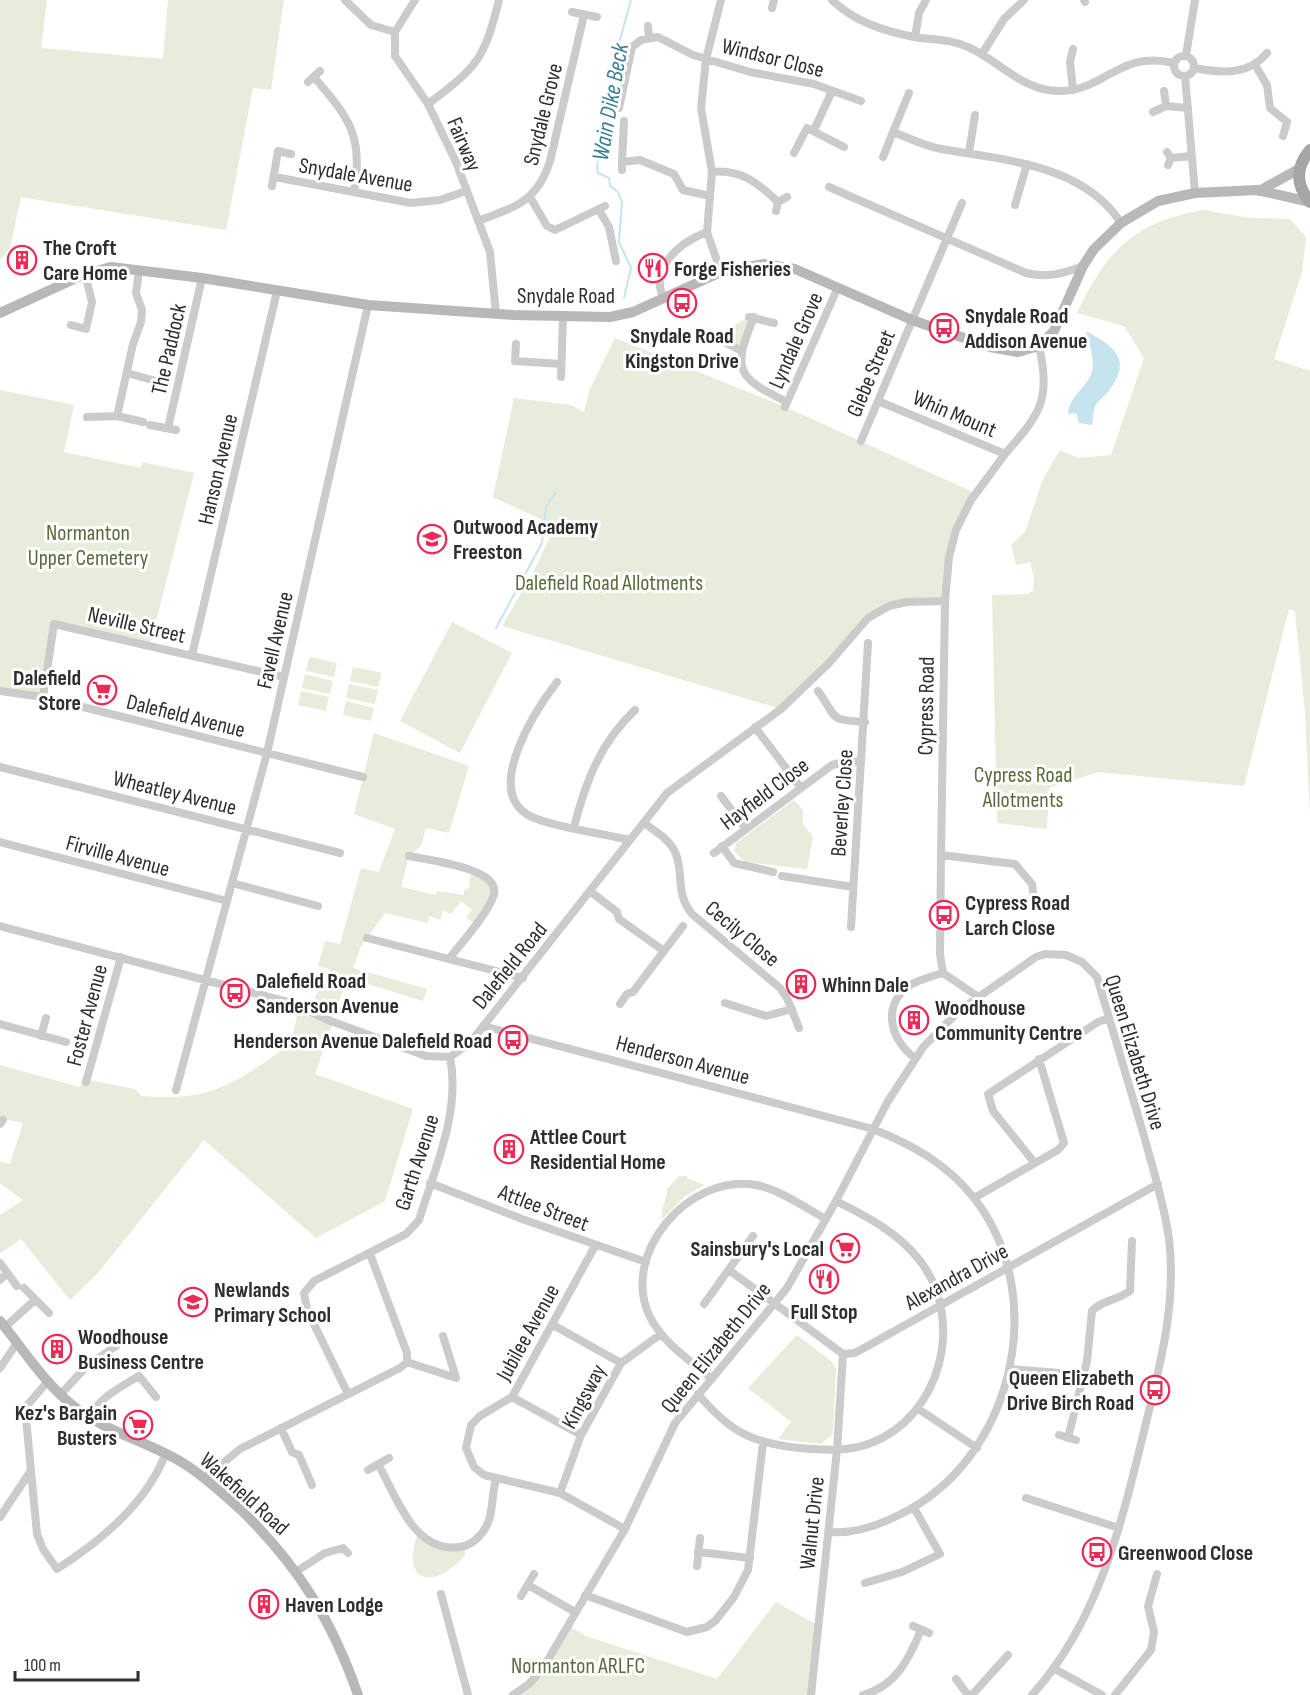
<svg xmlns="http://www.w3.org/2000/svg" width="1310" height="1695" font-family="'Sofia Sans Condensed',sans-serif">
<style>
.green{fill:#e7ecdb}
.water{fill:#c6e4ed}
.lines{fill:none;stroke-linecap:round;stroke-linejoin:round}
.stream{stroke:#c6e4ed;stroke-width:2}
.street{stroke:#cbcbcb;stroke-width:8}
.secondary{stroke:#b8b8b8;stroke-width:10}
.primary{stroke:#a6a6a6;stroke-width:12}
.labels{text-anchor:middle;stroke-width:6;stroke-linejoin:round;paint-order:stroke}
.street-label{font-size:22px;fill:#2e2e2e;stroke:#fff}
.poi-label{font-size:22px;font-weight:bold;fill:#2e2e2e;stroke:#fff;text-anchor:start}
.park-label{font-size:22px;fill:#586b3a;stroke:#fff}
.water-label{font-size:24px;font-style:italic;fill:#397e93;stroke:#fff}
</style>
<rect width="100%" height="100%" fill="#fff"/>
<path class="green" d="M0 0H47L41 48 163 59 168 0H284L271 90 253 88 226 230 21 197 10 248 0 260Z
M1203 210 1250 218 1290 219 1306 237 1302 272 1274 359 1310 371V816L1305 712 1295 611 1289 609 1244 786 1098 772 1049 788 1047 829 997 823 992 595 1027 594 1033 591 1034 578 1030 562 1016 565 1011 545 1025 532 1043 479 1060 450 1078 458 1111 455 1144 358 1124 326 1077 313C1106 251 1134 222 1203 210Z
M749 317H754L740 350 712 337Z
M615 338 785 407 975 493 956 530 945 601 907 602 868 618 781 709 502 626 533 573 555 526 493 497 514 398 571 405 584 412 589 391Z
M0 390 74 405 64 452 141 468 142 462 194 473 150 645 54 624 43 697 0 691Z
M452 622 512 653 460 753 400 721Z
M309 657 337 663 334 677 306 671Z
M353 667 382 673 378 687 350 681Z
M305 674 333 681 330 694 302 688Z
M349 684 378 690 375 704 346 698Z
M301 691 329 697 326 711 298 705Z
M346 701 374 708 371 721 343 715Z
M374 733 469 766 449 833 426 828 421 846 409 856 401 887 436 895 437 891 464 895V890L469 888 471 870 486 876 493 895 475 924 466 917 472 910 461 901 451 914 443 910 440 920 429 916 428 923 385 913 361 946 353 968 427 989 423 1001 348 978 331 1021 333 1022 315 1074 413 1109 385 1201 316 1238 204 1140 98 1273 70 1300 21 1239 1 1253 0 1252V1215L23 1200 0 1183V1161L10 1164 23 1123 0 1118V1065L80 1087 83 1079 135 1089 141 1096C214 1102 234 1083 291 1044L299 1006 308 1010 330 969 318 966 325 941 340 944 361 868 379 872 395 829 354 814Z
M794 800 803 810V824L813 837 807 869 745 862 734 851 736 843Z
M679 1176H687V1178L705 1185 685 1196 662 1219C661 1206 667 1200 667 1189Z
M797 1335 832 1362 836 1369 833 1434 821 1444 778 1439 791 1422 748 1388Z
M418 1533 435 1545 465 1546V1555C436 1590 399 1585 418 1533Z
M776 1602 817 1625 811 1695H513L529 1684 567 1625 586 1636 717 1679Z"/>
<path class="water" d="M1086 331C1113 346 1132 358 1111 388 1107 395 1098 400 1095 406 1093 412 1093 420 1092 425L1079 423 1076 413 1068 414C1069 396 1085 390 1091 374 1096 362 1089 343 1086 331Z"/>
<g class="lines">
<path class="stream" d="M624 298 631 268 619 242 622 202 618 192 610 186 609 178 598 173 597 167 616 54 631 0
M496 628 542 543 546 507 556 492"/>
<path class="street" d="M345 0 371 25 395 32
M415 0 395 32V56L428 104 456 162 490 252 496 314
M832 0C855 22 884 31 914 37 932 40 951 39 968 47 1000 61 1024 93 1062 91 1107 89 1120 50 1174 63
M1084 0 1085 2
M772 8 774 0
M572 12 597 17
M648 26 649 38
M915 37 919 13 926 0
M982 54 1004 19 1024 0
M1186 55 1195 0
M1174 66a10 10 0 1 1 20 0a10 10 0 1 1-20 0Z
M1255 65 1267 85 1270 108 1287 122 1283 136
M1194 68C1221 73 1248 76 1267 53
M1185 76 1195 193
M314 77C349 118 364 136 354 192
M308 82 320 71
M1073 90 1070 62 1073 49
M1164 91 1166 106
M428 104C478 66 484 60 499 0
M619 108 632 47 641 40 658 37 693 55 750 72 814 84 861 101
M1153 112 1166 106 1188 108
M814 130 832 91
M893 132 909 93
M1167 152 1171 158 1168 165
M794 153 807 128 844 147
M969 153 975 115
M883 157 893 132C909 138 925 146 941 149 1003 160 1083 164 1121 223
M1171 158 1191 156
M622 162 624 121
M622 170V162L640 160 674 174 683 190 710 196
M712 172C741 169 758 183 778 202
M275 177 411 203 440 200 466 191
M272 186 278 151 291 154
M829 187 1026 273C1048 278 1062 274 1083 266
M530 197 547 226 555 230 605 206
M1015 205 1027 164
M599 210 609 227 616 261
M776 211 778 202 787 197
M478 221C515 207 537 202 550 161L584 15
M721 272 707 232 712 172 701 108 706 59 721 0
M664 299C648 267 681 242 707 232
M749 317 774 323
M754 317C732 370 736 377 787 402
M71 325 86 329 92 302 85 274
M703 332 740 350
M516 344 515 361 561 364
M127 373 167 384 166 387
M561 377 563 318
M878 401 1005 454C1040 414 1051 401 1039 346
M785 407 838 287
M117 416 133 344 141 322 142 310 136 293 139 270
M87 417 117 416 143 422
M150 425 176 430
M168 428 202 278
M861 441 962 203
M192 655 277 291
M557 682C536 709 484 789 528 815 547 826 605 834 630 840
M0 691 43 697 363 777
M818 691C838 718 827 720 865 722
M43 697 54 624 284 677
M755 727 801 788
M0 767 340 853
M721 796 746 829
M644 823C655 831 669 839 675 852 685 874 674 891 692 914L780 988 787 998 799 1028
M574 827C586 781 600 743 635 710
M0 842 227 901
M722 846 734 863 773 872
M714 853 832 765 848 761 861 762
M941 855 1015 864 1032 884 1035 904
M409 856C428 860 500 868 494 894 489 913 461 943 449 959
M782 876 853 887
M232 883 318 906
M591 892 617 912 619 919 664 951 633 992 627 994 620 1004
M0 926 292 1003 328 1020 426 1056 450 1057 470 1043 667 793 781 709 829 663 868 618 889 606 907 602 945 601
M851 927 868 643
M367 938 523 978
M664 951 683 926
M943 973 940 954 941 855 945 601 949 557 956 530 971 500 1005 454
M725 1003 766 1016 792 1009
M0 1024 66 1042
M483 1026 873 1129C913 1145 947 1164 974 1198 1052 1298 1012 1461 899 1515 877 1526 853 1534 829 1532
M41 1036 46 1018
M915 1058C889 1039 881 1003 912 984 922 979 933 976 943 973L977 996
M86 1082 121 957
M176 1090 267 753 368 305
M0 1124 3 1120
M1034 1162 993 1111 988 1094 1098 1022 1109 1018
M430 1183 522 1219 646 1262
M974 1198 1058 1150 1064 1143 1039 1059
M595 1246 512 1397 480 1416 471 1425 466 1448 474 1467 484 1475 560 1493 625 1529
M0 1263 17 1286
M729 1270 843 1354 855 1353 1158 1184
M0 1280 7 1273
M24 1288 49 1313
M704 1304 753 1236
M553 1325 621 1363
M5 1327 35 1300
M407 1362 456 1378 443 1336
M0 1368 17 1343
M1010 1369 1084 1375
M712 1379C691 1361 663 1343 650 1317 619 1254 689 1173 756 1185 781 1190 804 1207 826 1219
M48 1381 25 1408 37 1534 43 1549 57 1569C101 1541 146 1504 165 1455
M348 1394 307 1310 304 1293 314 1281 406 1234 419 1220C435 1168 461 1111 450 1057
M698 1394C729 1431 751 1443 799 1448 823 1450 848 1452 871 1443 941 1416 965 1321 921 1262 899 1233 868 1217 836 1201
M60 1395 86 1367 130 1336
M512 1397 581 1435
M917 1408 977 1448
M89 1418C101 1396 119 1388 139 1376L156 1397
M281 1428 292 1452 299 1455 312 1485
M1059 1435 1076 1440
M1068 1438 1087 1361 1092 1311C1102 1300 1118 1300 1130 1291L1132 1241
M378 1464C396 1495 414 1554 459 1547 472 1546 482 1535 487 1525 494 1511 491 1495 496 1480
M368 1470 389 1458
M205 1478 240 1449 400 1368 407 1362V1353L370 1254
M560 1493 581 1435 621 1363 661 1334
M1026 1498 1119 1528
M0 1517 30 1472
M698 1552 750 1558
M697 1566 700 1538
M297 1571 325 1553 343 1548 348 1553
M865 1583 902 1572 940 1554 914 1508
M528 1585 575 1612
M441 1594 468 1695
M585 1595 687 1632 707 1627 716 1620 734 1597 748 1570 763 1443
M521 1596 534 1574
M913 1626 929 1633
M1053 1668 1102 1695
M956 1679 968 1695
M513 1695 529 1684 543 1668 625 1529 675 1423 787 1288 836 1201 888 1101 924 1046 960 1010 1036 957 1045 954 1066 955 1082 962 1097 977C1112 1028 1127 1079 1142 1129 1152 1166 1164 1202 1169 1239 1177 1302 1160 1366 1145 1427 1122 1522 1099 1621 1032 1695
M811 1695 837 1450 843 1354
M863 1695C896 1686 909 1659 921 1630
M972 1695 1008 1655
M1115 1695 1151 1650 1154 1632 1148 1606 1157 1574"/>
<path class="secondary" d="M1259 191 1299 169
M0 313 85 274 111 267 202 278 368 305 514 315 610 317 633 312 721 272 764 264 795 269 912 320 990 347 1018 352 1039 346 1054 331 1083 266 1094 249 1121 223 1158 201 1195 193 1257 190 1310 202
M0 1321C23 1349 43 1381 71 1404 104 1432 147 1441 183 1463 204 1476 222 1493 240 1509 297 1564 332 1620 358 1695"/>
<path class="primary" d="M1310 150C1296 167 1295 184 1310 202"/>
</g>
<defs>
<g id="building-ring" transform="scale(1.5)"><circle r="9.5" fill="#fff" stroke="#eb2a56" stroke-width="1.5"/><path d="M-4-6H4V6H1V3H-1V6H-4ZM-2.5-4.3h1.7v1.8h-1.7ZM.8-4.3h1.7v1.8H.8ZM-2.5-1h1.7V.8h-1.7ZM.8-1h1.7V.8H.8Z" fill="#eb2a56"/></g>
<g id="restaurant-ring" transform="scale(1.5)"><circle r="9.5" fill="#fff" stroke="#eb2a56" stroke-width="1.5"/><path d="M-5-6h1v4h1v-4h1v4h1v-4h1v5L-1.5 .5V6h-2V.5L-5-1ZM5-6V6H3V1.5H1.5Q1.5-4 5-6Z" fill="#eb2a56"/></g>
<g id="bus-ring" transform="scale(1.5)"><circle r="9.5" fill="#fff" stroke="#eb2a56" stroke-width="1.5"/><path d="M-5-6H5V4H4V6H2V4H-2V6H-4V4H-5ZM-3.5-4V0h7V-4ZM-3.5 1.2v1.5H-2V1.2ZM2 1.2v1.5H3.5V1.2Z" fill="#eb2a56"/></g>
<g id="school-ring" transform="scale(1.5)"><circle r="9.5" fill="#fff" stroke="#eb2a56" stroke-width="1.5"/><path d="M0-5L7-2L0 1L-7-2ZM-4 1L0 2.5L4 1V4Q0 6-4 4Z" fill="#eb2a56"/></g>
<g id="supermarket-ring" transform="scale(1.5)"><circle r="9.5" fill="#fff" stroke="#eb2a56" stroke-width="1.5"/><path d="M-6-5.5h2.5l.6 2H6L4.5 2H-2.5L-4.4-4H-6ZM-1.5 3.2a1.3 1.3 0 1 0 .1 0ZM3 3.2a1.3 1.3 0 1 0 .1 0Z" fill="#eb2a56"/></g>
</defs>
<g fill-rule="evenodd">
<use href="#building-ring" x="22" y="260"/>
<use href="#restaurant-ring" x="653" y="268"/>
<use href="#bus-ring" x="682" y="303"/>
<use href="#bus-ring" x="944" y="328"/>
<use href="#school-ring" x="432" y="539"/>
<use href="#supermarket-ring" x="102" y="690"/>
<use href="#bus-ring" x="944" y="915"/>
<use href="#building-ring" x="801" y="984"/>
<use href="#bus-ring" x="235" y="993"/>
<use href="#building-ring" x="914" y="1020"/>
<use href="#bus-ring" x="513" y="1040"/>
<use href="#building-ring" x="509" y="1149"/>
<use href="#supermarket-ring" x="845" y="1248"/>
<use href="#restaurant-ring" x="824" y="1279"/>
<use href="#school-ring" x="193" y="1302"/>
<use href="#building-ring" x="57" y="1349"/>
<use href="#bus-ring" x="1155" y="1390"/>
<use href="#supermarket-ring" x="138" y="1425"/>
<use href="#bus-ring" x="1097" y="1552"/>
<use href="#building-ring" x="264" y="1604"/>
</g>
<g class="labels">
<g class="street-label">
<text transform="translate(773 57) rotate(14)" y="8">Windsor Close</text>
<text transform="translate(542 114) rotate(-76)" y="8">Snydale Grove</text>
<text transform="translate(465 144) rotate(67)" y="8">Fairway</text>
<text transform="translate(356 174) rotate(10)" y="8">Snydale Avenue</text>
<text x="566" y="303">Snydale Road</text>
<text transform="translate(795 340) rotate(-66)" y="8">Lyndale Grove</text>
<text transform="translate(168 349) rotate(-77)" y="8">The Paddock</text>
<text transform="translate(870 373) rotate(-67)" y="8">Glebe Street</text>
<text transform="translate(955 413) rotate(23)" y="8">Whin Mount</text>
<text transform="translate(217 469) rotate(-77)" y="8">Hanson Avenue</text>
<text transform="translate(137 624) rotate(13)" y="8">Neville Street</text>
<text transform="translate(274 640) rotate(-77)" y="8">Favell Avenue</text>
<text transform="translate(925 706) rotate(-89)" y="8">Cypress Road</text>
<text transform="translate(186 715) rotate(14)" y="8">Dalefield Avenue</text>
<text transform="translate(175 792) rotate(14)" y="8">Wheatley Avenue</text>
<text transform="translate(764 793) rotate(-37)" y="8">Hayfield Close</text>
<text transform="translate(841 803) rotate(-86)" y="8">Beverley Close</text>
<text transform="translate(118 855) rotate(15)" y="8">Firville Avenue</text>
<text transform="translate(743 933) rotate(40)" y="8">Cecily Close</text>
<text transform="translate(509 965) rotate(-51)" y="8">Dalefield Road</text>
<text transform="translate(86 1015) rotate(-75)" y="8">Foster Avenue</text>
<text transform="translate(1136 1052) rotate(73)" y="8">Queen Elizabeth Drive</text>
<text transform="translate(683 1059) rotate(15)" y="8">Henderson Avenue</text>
<text transform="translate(416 1162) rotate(-72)" y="8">Garth Avenue</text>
<text transform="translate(544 1207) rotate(21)" y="8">Attlee Street</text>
<text transform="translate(956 1276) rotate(-29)" y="8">Alexandra Drive</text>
<text transform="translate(527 1332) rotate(-61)" y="8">Jubilee Avenue</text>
<text transform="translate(715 1347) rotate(-51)" y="8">Queen Elizabeth Drive</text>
<text transform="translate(583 1396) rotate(-62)" y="8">Kingsway</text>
<text transform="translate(245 1493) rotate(42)" y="8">Wakefield Road</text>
<text transform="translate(811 1523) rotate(-84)" y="8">Walnut Drive</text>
</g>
<g class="poi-label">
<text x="43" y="255">The Croft<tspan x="43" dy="25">Care Home</tspan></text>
<text x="674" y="276">Forge Fisheries</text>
<text x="965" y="323">Snydale Road<tspan x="965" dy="25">Addison Avenue</tspan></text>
<text x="682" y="343" text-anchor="middle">Snydale Road<tspan x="682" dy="25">Kingston Drive</tspan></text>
<text x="453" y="534">Outwood Academy<tspan x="453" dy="25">Freeston</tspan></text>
<text x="81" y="685" text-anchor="end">Dalefield<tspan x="81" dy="25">Store</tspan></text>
<text x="965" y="910">Cypress Road<tspan x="965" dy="25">Larch Close</tspan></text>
<text x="256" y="988">Dalefield Road<tspan x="256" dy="25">Sanderson Avenue</tspan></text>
<text x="822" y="992">Whinn Dale</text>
<text x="935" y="1015">Woodhouse<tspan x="935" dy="25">Community Centre</tspan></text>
<text x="492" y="1048" text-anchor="end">Henderson Avenue Dalefield Road</text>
<text x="530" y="1144">Attlee Court<tspan x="530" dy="25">Residential Home</tspan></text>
<text x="824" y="1256" text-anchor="end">Sainsbury's Local</text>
<text x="214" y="1297">Newlands<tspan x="214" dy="25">Primary School</tspan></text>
<text x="824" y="1319" text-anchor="middle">Full Stop</text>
<text x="78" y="1344">Woodhouse<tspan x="78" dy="25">Business Centre</tspan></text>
<text x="1134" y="1385" text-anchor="end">Queen Elizabeth<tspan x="1134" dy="25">Drive Birch Road</tspan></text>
<text x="117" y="1420" text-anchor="end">Kez's Bargain<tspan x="117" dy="25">Busters</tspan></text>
<text x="1118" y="1560">Greenwood Close</text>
<text x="285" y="1612">Haven Lodge</text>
</g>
<g class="park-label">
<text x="88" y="540">Normanton<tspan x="88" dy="25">Upper Cemetery</tspan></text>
<text x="609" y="590">Dalefield Road Allotments</text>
<text x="1023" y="782">Cypress Road<tspan x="1023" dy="25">Allotments</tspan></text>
<text x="578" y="1673">Normanton ARLFC</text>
</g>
<g class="water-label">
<text transform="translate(610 102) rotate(-80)" y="8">Wain Dike Beck</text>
</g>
</g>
<path d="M15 1671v9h123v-9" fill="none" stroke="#2e2e2e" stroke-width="3"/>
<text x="24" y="1671" font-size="18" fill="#2e2e2e" stroke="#ffffff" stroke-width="4.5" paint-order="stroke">100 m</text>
</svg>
